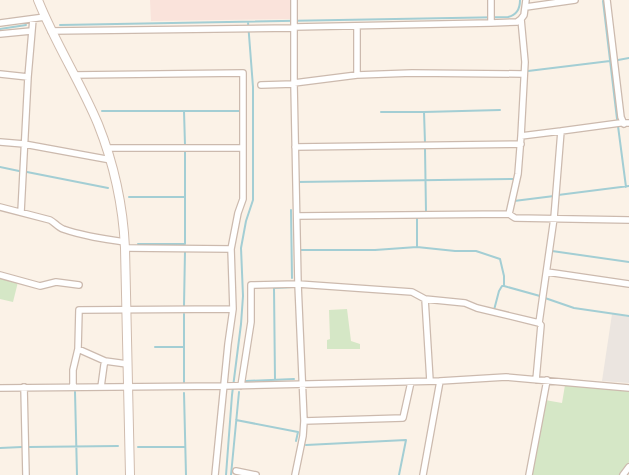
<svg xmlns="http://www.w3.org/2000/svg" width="629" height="475" font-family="'Open Sans',sans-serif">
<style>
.commercial{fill:#fae3db}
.industrial{fill:#ebe5e0}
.green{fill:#d5e7c6}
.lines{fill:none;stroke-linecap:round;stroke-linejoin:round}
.stream{stroke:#a3ced4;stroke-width:2}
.street-casing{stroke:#ccbaae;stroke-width:8}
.secondary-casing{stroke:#d0bcae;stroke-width:10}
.street{stroke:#fff;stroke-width:5.5}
.secondary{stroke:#fff;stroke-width:8}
</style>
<rect width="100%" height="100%" fill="#fbf2e7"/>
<path class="commercial" d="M150 0H290L291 15 290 19 151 21Z"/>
<path class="industrial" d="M612 314 629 317V383L602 381Z"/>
<path class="green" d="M0 277 18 282 13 302 0 299Z
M347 309 351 341 360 344V349H327V340L330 339 329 310Z
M565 385 629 391V462L620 475H531L545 400 562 403Z"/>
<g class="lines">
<path class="stream" d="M603 1 617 119
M60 25 508 17C517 15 520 9 520 0
M0 29 26 25
M618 60 629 58
M528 71 610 61
M102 111H240
M184 111 185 145
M381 112H424L425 143
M424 112 500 110
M618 126 626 187
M0 167 19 171
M27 172 108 188
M297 182 513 179
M558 195 629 186
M129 197H184
M514 201 554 196
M291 210 292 278
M416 212H426L425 149
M138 244H185V151
M417 247 455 251H476L500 259 504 276V286L540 296
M300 250H375L417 247V218
M552 251 629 262
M545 298 574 308 629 316
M184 306 185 251
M494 310 499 291 502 286H504
M155 347H184
M275 380 274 288 293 287
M246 381 294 379
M184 382V314
M75 392 77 475
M184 393 186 475
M236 420 298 432 296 441
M306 445 406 440 399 475
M29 447 118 446
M138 447H185
M0 448 22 447
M226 475 232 395 241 324 243 296 241 248 246 221 253 200V87L248 22
M231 475 239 392"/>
<g class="street-casing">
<path id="street" d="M294 0V84L298 284 304 421 303 436 295 475
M491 0V23L517 22 521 19
M607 0 621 117 624 124
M526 7 575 0
M0 23 45 17
M357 26V75
M294 27 491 23
M51 31 294 28
M0 34 31 31
M0 74 28 77
M74 75 243 73V199L238 213 231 249 233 309 228 344 215 475
M294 83 357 75 412 73 523 74
M261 85 294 84
M521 136 561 131
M0 142 24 144
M24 144 111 160
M295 147 521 144
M106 148H243
M0 207 50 220C54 222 58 227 63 229 83 236 104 239 125 242
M21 212 28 77 33 19
M509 214 518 174 521 136 525 62 521 19 524 15 526 0
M297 216 509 214 515 218 629 220
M125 248 231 249
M547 272 629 284
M0 275 40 286 56 282 79 285
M425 299 430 381
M78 349 105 361 127 364
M536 380 541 325 539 323 554 218 561 131 620 123H629
M241 386 251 322V285L298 284 412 292 425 299 465 303 477 308 539 323
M24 387 26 475
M73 387V370L78 349 79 310 233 309
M101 387 104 365 105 361
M0 388 224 386 440 381 506 377 629 388
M304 421 403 418 411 382
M236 471 256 475
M423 475 440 381
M529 475 547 380
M623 475 629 467"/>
</g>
<g class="secondary-casing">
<path id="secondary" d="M38 0C55 43 80 81 98 124 114 164 123 205 125 248L130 475"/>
</g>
<use href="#street" class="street"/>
<use href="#secondary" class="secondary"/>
</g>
</svg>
